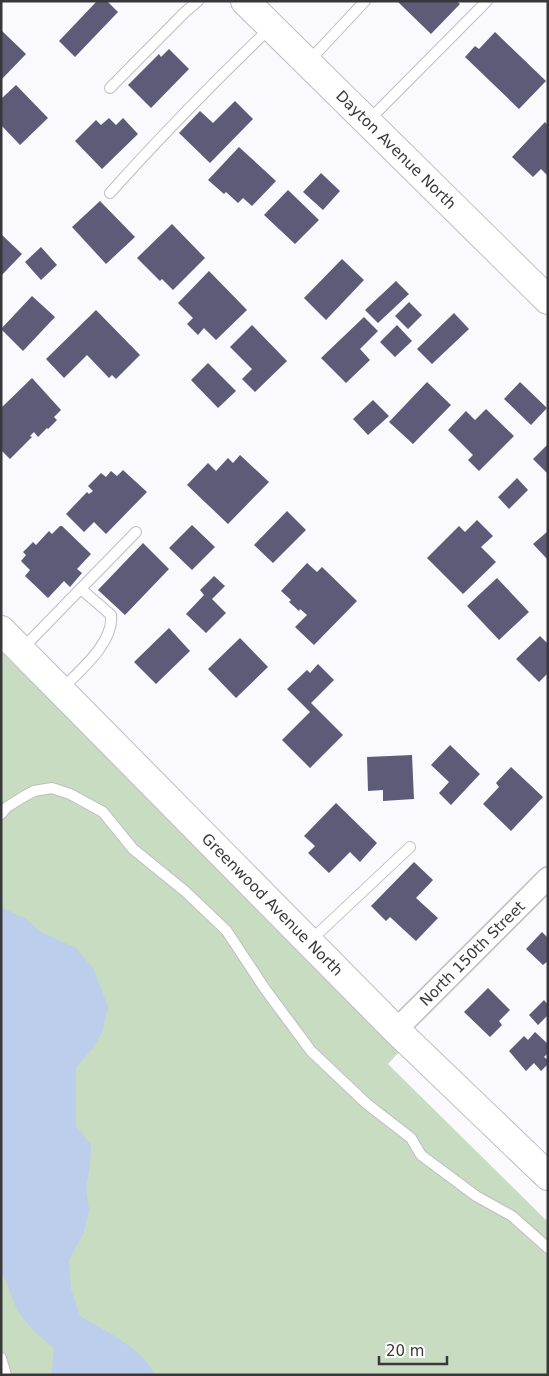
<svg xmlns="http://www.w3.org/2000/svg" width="549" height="1376" font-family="'DejaVu Sans',sans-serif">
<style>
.green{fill:#c8dcc2}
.water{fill:#bcceec}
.building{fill:#5d5b77}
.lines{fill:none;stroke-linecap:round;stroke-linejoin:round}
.lane-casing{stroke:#bdbdc3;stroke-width:12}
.street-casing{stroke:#bdbdc3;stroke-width:24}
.secondary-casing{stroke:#bdbdc3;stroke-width:30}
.lane{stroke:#fff;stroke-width:10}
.street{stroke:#fff;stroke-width:21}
.secondary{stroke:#fff;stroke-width:28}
.labels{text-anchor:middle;stroke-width:5;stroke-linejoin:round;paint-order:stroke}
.street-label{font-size:15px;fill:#38383a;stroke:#fff}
</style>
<rect width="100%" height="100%" fill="#f9f9fe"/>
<path class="green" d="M1 651 402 1049 388 1064 548 1222V1375H1Z"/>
<path class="water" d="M1 907 26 919 41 932 76 948 93 968 108 1007 102 1033 94 1046 76 1068V1126L91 1145 90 1166 86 1188 89 1210 84 1232 69 1260 71 1289 80 1316C106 1332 140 1346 155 1375H51L54 1349C41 1337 25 1324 17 1309 11 1297 9 1284 1 1273Z"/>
<path class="building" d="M97 1H107L118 12 75 57 59 41Z
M397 1H457L460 4 431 34Z
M1 30 26 54 1 80Z
M495 32 546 81 519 109 465 57 475 46 479 49Z
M169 49 189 69 151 108 128 85 159 54 161 57Z
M16 85 48 118 20 145 1 125V99Z
M235 101 253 119 210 163 179 133 200 111 213 123Z
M109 118 116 125 123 118 138 134 102 169 75 141 96 120 101 125Z
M545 122 548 125V176L541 169 533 177 512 157Z
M239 147 276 181 252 206 243 198 238 203 226 192 224 194 208 180Z
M321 173 340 191 323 210 303 192Z
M288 190 319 220 295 244 264 215Z
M100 201 135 237 106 264 72 227Z
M172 224 205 258 173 290 162 279 160 281 137 258Z
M1 234 22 254 1 276Z
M41 247 57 265 41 280 25 262Z
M342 259 364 280 326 320 304 298Z
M209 271 247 310 216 340 204 328 198 335 187 324 193 318 178 303Z
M396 281 409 294 378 323 365 310Z
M32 296 55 317 23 351 1 329Z
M409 302 422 315 408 329 395 316Z
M96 310 140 355 116 379 112 375 109 378 87 355 64 378 46 359Z
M454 313 469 329 432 364 417 349Z
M364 317 378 331 360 349 370 360 346 383 321 358Z
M252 325 287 361 255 392 242 379 252 369 230 347Z
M397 325 412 341 395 357 380 342Z
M208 363 236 391 218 408 191 380Z
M32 378 61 410 54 417 57 420 48 429 47 428 38 437 34 432 30 436 32 437 10 459 1 450V408Z
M427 382 451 405 413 444 389 422Z
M520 382 547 408 531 425 504 399Z
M373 400 389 416 368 435 353 419Z
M486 409 514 436 479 471 468 460 473 455 448 430 466 411 475 420Z
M548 444V474L533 459Z
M240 455 269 482 228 524 187 485 208 463 216 471 228 458 233 463Z
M123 470 147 492 106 534 94 522 84 532 66 514 87 492 89 494 93 491 88 486 101 473 106 477 111 471 117 476Z
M517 478 528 490 509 509 498 497Z
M287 511 306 530 273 563 254 545Z
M477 520 493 536 481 547 496 562 463 594 427 558 459 526 465 532Z
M192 525 215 547 192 570 169 548Z
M60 526H62L91 554 77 569 82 573 70 587 64 581 48 598 25 576 30 570 21 561 26 555 23 552 33 542 36 545 49 531 52 534Z
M548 531V560L533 544Z
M143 543 169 569 125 615 98 590Z
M307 563 317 572 322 567 357 601 314 645 295 627 307 615 300 609 299 611 289 602 291 600 281 591Z
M214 576 225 586 212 599 226 613 206 633 186 614 204 595 200 590Z
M497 578 529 612 499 640 467 606Z
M169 628 190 651 156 684 134 662Z
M540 636 548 644V673L539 682 516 659Z
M240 638 268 667 236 698 208 669Z
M318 664 334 680 311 703 343 735 310 768 282 740 310 712 287 689 307 670 310 673Z
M450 745 480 774 451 805 439 793 449 782 431 765Z
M412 755 414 799 383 801V790L368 791 367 757Z
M511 767 543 797 511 831 483 804 499 787 496 783Z
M336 803 377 843 360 862 350 852 329 873 308 853 315 846 304 836Z
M414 862 433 880 416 898 438 918 416 941 390 917 386 921 371 906Z
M542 932 548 938V961L543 965 526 949Z
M488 988 510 1010 499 1021 502 1025 490 1037 464 1012Z
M544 1000 548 1005V1015L538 1025 529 1015Z
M535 1032 548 1044V1053L544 1057 548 1060V1064L541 1071 534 1063 526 1071 509 1051 524 1036 528 1040Z"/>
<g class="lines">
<g class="lane-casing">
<path id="lane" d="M308 62 365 1
M110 88 184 13 198 1
M368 121 487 1
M110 193C161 136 215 81 270 28
M22 649 136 532
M62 689C80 670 114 643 111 615L81 589
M1 814 7 807 23 797 34 791 52 788 70 794 103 812 133 849 186 892 226 930 265 989 311 1051 367 1104 411 1138 421 1155 476 1196 512 1216 548 1248
M310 941 410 847
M1 1358 6 1375"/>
</g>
<g class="street-casing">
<g id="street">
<path id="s1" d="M396 1030 548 878"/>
</g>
</g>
<g class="secondary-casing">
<g id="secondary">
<path id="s2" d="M245 1 548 300"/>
<path id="s3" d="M1 630 396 1030 548 1176"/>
</g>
</g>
<use href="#lane" class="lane"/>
<use href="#street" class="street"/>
<use href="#secondary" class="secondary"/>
</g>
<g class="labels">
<g class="street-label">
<text dy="5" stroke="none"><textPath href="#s2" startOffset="212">Dayton Avenue North</textPath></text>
<text dy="5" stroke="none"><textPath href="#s3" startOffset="386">Greenwood Avenue North</textPath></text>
<text dy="5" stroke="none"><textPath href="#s1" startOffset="108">North 150th Street</textPath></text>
</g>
</g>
<rect width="549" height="1376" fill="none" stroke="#38383a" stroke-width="5"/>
<path d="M379 1356v8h68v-8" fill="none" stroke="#38383a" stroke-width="2.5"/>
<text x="386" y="1356" font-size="15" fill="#38383a" stroke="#ffffff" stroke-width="4" paint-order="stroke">20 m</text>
</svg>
